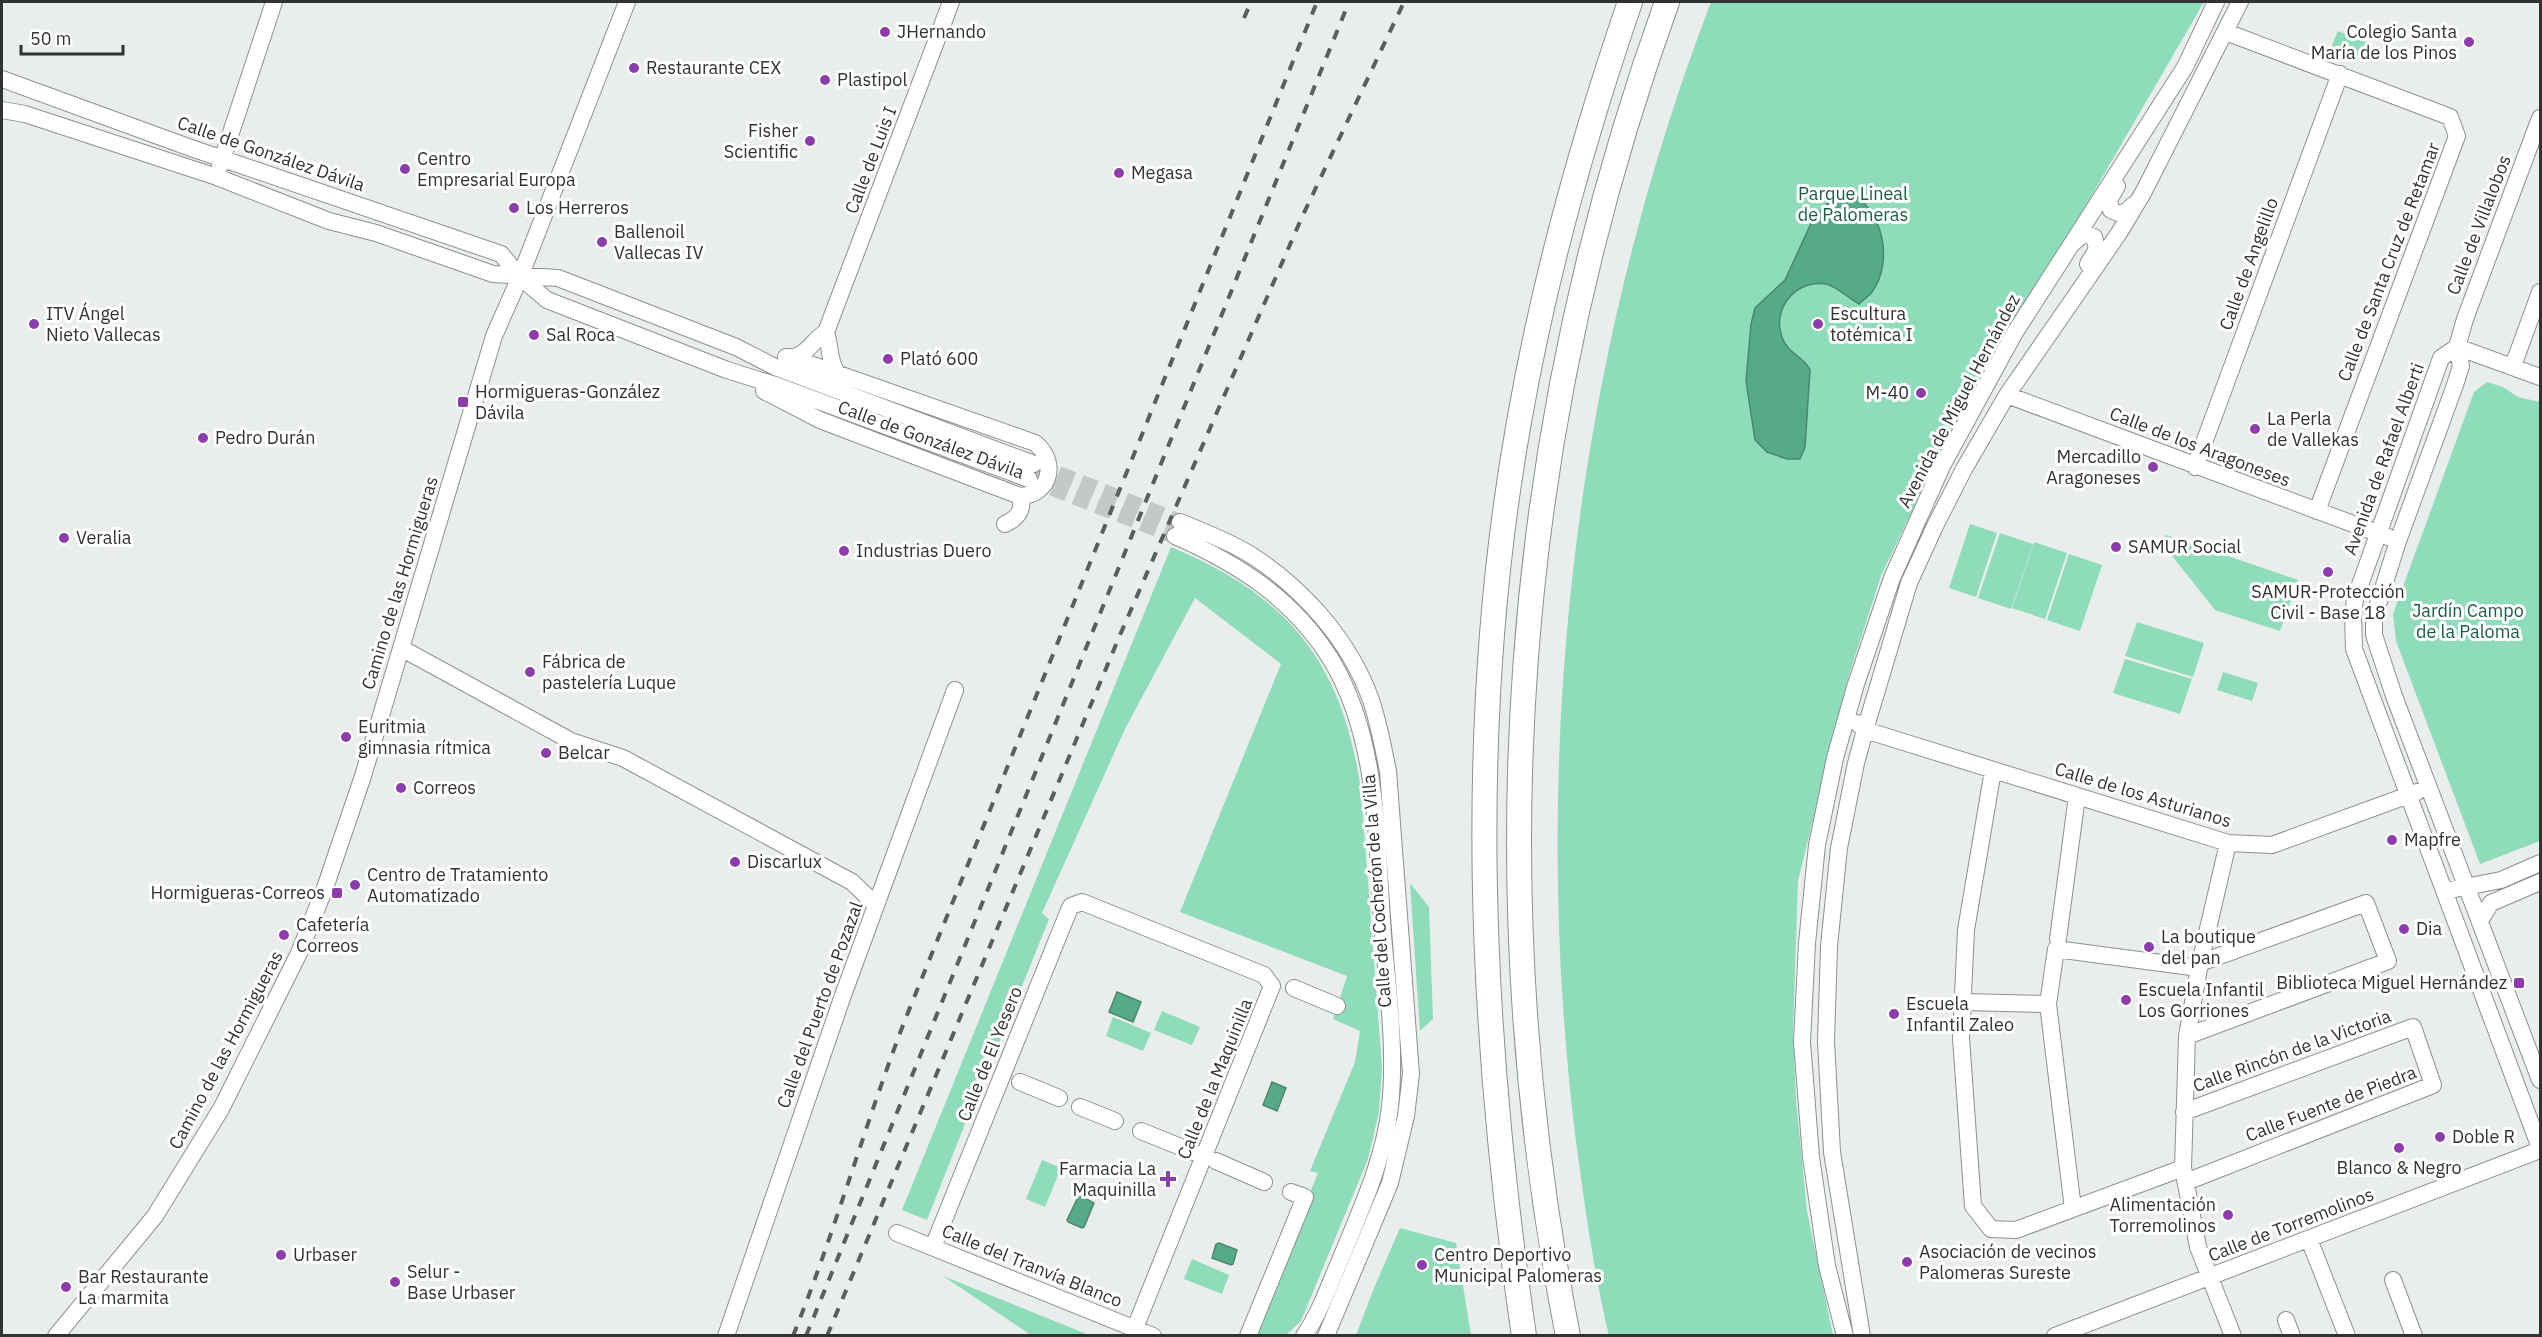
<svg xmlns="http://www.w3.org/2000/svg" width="2542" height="1337" font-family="'IBM Plex Sans',sans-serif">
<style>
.green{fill:#8edcba}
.water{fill:#55ab88;stroke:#4a876e;stroke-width:1.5}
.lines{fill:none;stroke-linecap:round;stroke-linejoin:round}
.minor-tunnel{stroke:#c4c9c7;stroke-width:16;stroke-dasharray:16 8;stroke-linecap:butt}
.minor-casing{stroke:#8c918e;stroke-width:18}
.highway-casing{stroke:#8c918e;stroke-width:26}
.minor{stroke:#fff;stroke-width:16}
.highway{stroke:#fff;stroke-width:24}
.rail{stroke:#5b5e5d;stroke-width:4;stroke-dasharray:10 10;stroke-linecap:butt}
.poi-dot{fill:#8d3cac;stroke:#fff;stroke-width:2}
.labels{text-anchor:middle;stroke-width:6;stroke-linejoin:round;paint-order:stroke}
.poi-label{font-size:18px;fill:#313332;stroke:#fff;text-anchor:start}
.street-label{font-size:18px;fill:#313332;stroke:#fff}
.park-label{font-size:18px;fill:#1a5d45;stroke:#fff}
</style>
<rect width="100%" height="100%" fill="#e9eeec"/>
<path class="green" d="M1711 2H2204L2082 212 1960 411 1881 576 1848 678 1798 881 1793 1031 1796 1100 1807 1211 1833 1335 1609 1336C1593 1269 1584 1201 1575 1134 1529 754 1574 359 1711 2Z
M2338 31 2368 43 2361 59 2331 47Z
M2487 382 2503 387 2518 397 2540 402V841L2480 864 2396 641 2393 614 2474 392Z
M1970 524 1997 533 1976 597 1949 588Z
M2000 533 2033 544 2011 609 1978 598Z
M2166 535 2298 580 2280 631 2215 610 2161 542Z
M2034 542 2067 553 2045 619 2012 608Z
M1171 547C1290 597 1342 662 1361 790L1382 1067 1379 1112 1368 1159 1301 1321 1286 1335H1252L1318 1173 1310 1171 1355 1062 1360 1031 1333 1019 1347 976 1180 912 1281 664 1195 598 1125 729 1042 913 1049 919 995 1053 989 1052 984 1056 975 1077 980 1086 927 1220 902 1210Z
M2069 554 2102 565 2080 631 2047 620Z
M2137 622 2204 643 2193 677 2125 656Z
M2125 659 2192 679 2180 714 2113 693Z
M2223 672 2258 683 2252 701 2217 690Z
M1410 883 1429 907 1433 1019 1420 1031Z
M1162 1011 1200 1027 1192 1045 1154 1030Z
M1113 1017 1151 1033 1143 1051 1106 1036Z
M1042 1160 1061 1168 1045 1207 1026 1199Z
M1400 1228 1456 1243 1471 1335H1356L1374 1288Z
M1192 1259 1229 1275 1222 1294 1184 1279Z
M943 1276 1089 1335H1031Z"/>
<path class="water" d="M1847 191C1882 207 1895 260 1872 292 1869 296 1863 300 1859 304 1850 299 1836 286 1826 284 1798 279 1773 306 1781 334 1786 354 1805 357 1810 370L1805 447 1800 459H1787L1767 452 1755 440 1746 381 1751 324 1755 308 1785 280 1814 217 1838 193Z
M1117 992 1141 1002 1133 1022 1109 1012Z
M1272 1082 1286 1088 1277 1111 1263 1105Z
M1079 1195 1094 1203 1084 1227 1082 1228 1068 1222 1067 1220Z
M1219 1243 1237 1250 1233 1264 1231 1265 1212 1258 1216 1244Z"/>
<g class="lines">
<path class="minor-tunnel" d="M1036 465 1180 522
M1030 479 1175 536"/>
<g class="minor-casing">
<path id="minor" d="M2226 32 2450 117 2457 136 2317 511
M2 79 191 148 501 254 520 277 547 300 727 370 778 386 1029 479
M2 110 25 114 217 177 329 221 376 233 493 274 558 278 736 347 775 367 1034 464
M2540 118 2465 319 2457 347 2461 366 2455 385 2398 541 2374 617V635L2394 696 2540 1080
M220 166 274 2
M2117 186 2109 200 2111 210 2123 215 2133 205
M2072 244 2084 233 2094 237 2097 249 2088 264
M2457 347 2441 358 2355 599 2353 616 2354 649 2540 1148
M2457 347 2540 377
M786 357C805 360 812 340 826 332
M2513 366 2540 292
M837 373C828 359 831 347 826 332L951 2
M764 391 820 420 1020 496C1051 495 1058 461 1035 443L793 358
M2007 395 2388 537
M2195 467 2340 74
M1180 522C1204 532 1229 541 1251 555 1303 588 1350 641 1371 700 1379 724 1383 747 1388 771L1411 1074 1406 1116 1390 1183 1326 1336
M1005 524C1018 518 1024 510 1020 496
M1175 536C1239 564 1295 600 1332 661 1380 743 1376 843 1383 935 1388 992 1396 1050 1390 1107 1384 1160 1361 1209 1341 1258 1330 1283 1320 1313 1304 1336
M401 648 571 741 623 758 852 882 876 905
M1857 723 1865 730 2228 843 2272 845 2417 792
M1993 770 1966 930 1961 1038 1973 1206 1991 1229 2016 1230 2183 1168
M2228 843 2200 963 2187 1036 2183 1168 2198 1247 2233 1336
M2445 891 2501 880 2540 863
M2481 919 2491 903 2540 882
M2058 939 2077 796
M1294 988 1337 1006
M1963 1002 2048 1004 2056 949 2199 968
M2048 1004 2073 1209
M2187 1036 2388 961 2366 903 2200 963
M1020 1082 1059 1098
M1080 1107 1115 1121
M2184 1112 2413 1027 2433 1085 2186 1182
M1141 1131 1193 1152
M1216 1161 1264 1182
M897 1233 1153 1336
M2309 1239 2347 1336
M933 1247 1069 910 1071 906 1082 902 1102 910 1264 975 1272 986 1135 1328
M2393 1280 2414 1336
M2286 1320 2292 1336
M56 1336 155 1216 221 1109 299 953 325 888 363 776 494 336 520 277 627 2
M726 1336 842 998 955 690
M1248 1336 1305 1197 1291 1192
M1845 1336 1827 1266 1811 1157 1802 1042 1807 943 1817 845 1835 758 1856 684 1892 578 1942 466 2014 334 2185 67 2216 2
M1862 1336 1832 1152 1826 1041 1829 946 1839 848 1856 763 1865 730 1909 583 1935 526 1964 469 2007 395 2119 233 2143 193 2240 2
M2055 1336 2540 1150"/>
</g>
<g class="highway-casing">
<path id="highway" d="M1524 1336C1480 1033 1465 724 1519 422 1544 278 1583 139 1630 2
M1568 1336C1479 885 1511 434 1667 2"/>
</g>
<use href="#minor" class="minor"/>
<use href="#highway" class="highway"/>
<path class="rail" d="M1244 18 1251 2
M793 1336C835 1232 865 1124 905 1020L1317 2
M806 1336 1349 2
M827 1336 1120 635 1302 217 1404 2"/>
</g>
<g class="poi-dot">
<circle cx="885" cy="32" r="6"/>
<circle cx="2469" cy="42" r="6"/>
<circle cx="634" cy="68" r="6"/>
<circle cx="825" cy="80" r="6"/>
<circle cx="810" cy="141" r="6"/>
<circle cx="405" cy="169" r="6"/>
<circle cx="1119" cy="173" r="6"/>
<circle cx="514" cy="208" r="6"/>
<circle cx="602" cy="242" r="6"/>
<circle cx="34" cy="324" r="6"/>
<circle cx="1818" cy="324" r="6"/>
<circle cx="534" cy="335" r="6"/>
<circle cx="888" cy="359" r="6"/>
<circle cx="1921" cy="393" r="6"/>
<rect x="457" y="396" width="12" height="12" rx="3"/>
<circle cx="2255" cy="429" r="6"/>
<circle cx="203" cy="438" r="6"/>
<circle cx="2153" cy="467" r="6"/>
<circle cx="64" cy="538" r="6"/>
<circle cx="2116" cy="547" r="6"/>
<circle cx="844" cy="551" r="6"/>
<circle cx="2328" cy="572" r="6"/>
<circle cx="530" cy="672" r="6"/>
<circle cx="346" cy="737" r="6"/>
<circle cx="546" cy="753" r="6"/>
<circle cx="401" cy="788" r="6"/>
<circle cx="2392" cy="840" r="6"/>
<circle cx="735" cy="862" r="6"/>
<circle cx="355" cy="885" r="6"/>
<rect x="331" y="887" width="12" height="12" rx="3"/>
<circle cx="2404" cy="929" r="6"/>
<circle cx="284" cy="935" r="6"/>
<circle cx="2149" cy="947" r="6"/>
<rect x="2513" y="977" width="12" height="12" rx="3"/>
<circle cx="2126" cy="1000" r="6"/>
<circle cx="1894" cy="1014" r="6"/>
<circle cx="2440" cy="1137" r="6"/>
<circle cx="2399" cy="1148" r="6"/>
<path d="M1165 1170h6v6h6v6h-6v6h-6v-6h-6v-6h6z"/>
<circle cx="2228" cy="1215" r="6"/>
<circle cx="281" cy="1255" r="6"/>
<circle cx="1907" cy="1262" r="6"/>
<circle cx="1422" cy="1265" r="6"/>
<circle cx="395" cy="1282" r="6"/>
<circle cx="66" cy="1287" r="6"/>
</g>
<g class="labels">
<g class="poi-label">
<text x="897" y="38">JHernando</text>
<text x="2457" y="38" text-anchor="end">Colegio Santa<tspan x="2457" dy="21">María de los Pinos</tspan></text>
<text x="646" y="74">Restaurante CEX</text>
<text x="837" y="86">Plastipol</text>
<text x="798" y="137" text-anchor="end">Fisher<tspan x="798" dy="21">Scientific</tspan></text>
<text x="417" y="165">Centro<tspan x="417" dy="21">Empresarial Europa</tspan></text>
<text x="1131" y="179">Megasa</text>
<text x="526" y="214">Los Herreros</text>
<text x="614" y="238">Ballenoil<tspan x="614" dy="21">Vallecas IV</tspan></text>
<text x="46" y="320">ITV Ángel<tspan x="46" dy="21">Nieto Vallecas</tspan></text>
<text x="1830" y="320">Escultura<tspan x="1830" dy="21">totémica I</tspan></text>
<text x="546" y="341">Sal Roca</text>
<text x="900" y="365">Plató 600</text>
<text x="475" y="398">Hormigueras-González<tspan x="475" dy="21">Dávila</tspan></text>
<text x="1909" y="399" text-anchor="end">M-40</text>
<text x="2267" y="425">La Perla<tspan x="2267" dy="21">de Vallekas</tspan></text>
<text x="215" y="444">Pedro Durán</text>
<text x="2141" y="463" text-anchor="end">Mercadillo<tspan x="2141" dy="21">Aragoneses</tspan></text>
<text x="76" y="544">Veralia</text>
<text x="2128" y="553">SAMUR Social</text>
<text x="856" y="557">Industrias Duero</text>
<text x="2328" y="598" text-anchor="middle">SAMUR-Protección<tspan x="2328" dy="21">Civil - Base 18</tspan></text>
<text x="542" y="668">Fábrica de<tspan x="542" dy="21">pastelería Luque</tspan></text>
<text x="358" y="733">Euritmia<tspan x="358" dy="21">gimnasia rítmica</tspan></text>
<text x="558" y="759">Belcar</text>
<text x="413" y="794">Correos</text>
<text x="2404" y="846">Mapfre</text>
<text x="747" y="868">Discarlux</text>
<text x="367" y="881">Centro de Tratamiento<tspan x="367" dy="21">Automatizado</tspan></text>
<text x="325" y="899" text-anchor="end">Hormigueras-Correos</text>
<text x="296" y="931">Cafetería<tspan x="296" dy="21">Correos</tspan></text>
<text x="2416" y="935">Dia</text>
<text x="2161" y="943">La boutique<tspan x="2161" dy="21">del pan</tspan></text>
<text x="2507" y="989" text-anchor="end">Biblioteca Miguel Hernández</text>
<text x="2138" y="996">Escuela Infantil<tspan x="2138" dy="21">Los Gorriones</tspan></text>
<text x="1906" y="1010">Escuela<tspan x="1906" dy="21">Infantil Zaleo</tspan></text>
<text x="2452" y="1143">Doble R</text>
<text x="2399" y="1174" text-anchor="middle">Blanco &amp; Negro</text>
<text x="1156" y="1175" text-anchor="end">Farmacia La<tspan x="1156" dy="21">Maquinilla</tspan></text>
<text x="2216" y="1211" text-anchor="end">Alimentación<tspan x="2216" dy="21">Torremolinos</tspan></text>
<text x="1919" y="1258">Asociación de vecinos<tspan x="1919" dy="21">Palomeras Sureste</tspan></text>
<text x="293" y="1261">Urbaser</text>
<text x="1434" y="1261">Centro Deportivo<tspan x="1434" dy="21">Municipal Palomeras</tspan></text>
<text x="407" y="1278">Selur -<tspan x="407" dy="21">Base Urbaser</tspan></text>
<text x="78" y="1283">Bar Restaurante<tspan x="78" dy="21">La marmita</tspan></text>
</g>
<g class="street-label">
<text transform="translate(271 154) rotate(19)" y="6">Calle de González Dávila</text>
<text transform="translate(871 160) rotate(-69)" y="6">Calle de Luis I</text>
<text transform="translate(2479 225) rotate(-69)" y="6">Calle de Villalobos</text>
<text transform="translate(2389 262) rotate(-69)" y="6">Calle de Santa Cruz de Retamar</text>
<text transform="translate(2249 264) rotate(-70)" y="6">Calle de Angelillo</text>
<text transform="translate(1959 401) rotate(-62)" y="6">Avenida de Miguel Hernández</text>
<text transform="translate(931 440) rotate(20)" y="6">Calle de González Dávila</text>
<text transform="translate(2200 447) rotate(21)" y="6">Calle de los Aragoneses</text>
<text transform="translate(2384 459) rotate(-70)" y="6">Avenida de Rafael Alberti</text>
<text transform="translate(400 583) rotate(-73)" y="6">Camino de las Hormigueras</text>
<text transform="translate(2143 795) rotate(17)" y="6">Calle de los Asturianos</text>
<text transform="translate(1377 891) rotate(-94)" y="6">Calle del Cocherón de la Villa</text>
<text transform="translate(820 1005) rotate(-70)" y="6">Calle del Puerto de Pozazal</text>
<text transform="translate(226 1050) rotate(-62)" y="6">Camino de las Hormigueras</text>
<text transform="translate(2292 1051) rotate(-20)" y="6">Calle Rincón de la Victoria</text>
<text transform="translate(990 1054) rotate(-68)" y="6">Calle de El Yesero</text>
<text transform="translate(1215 1079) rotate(-68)" y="6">Calle de la Maquinilla</text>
<text transform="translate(2331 1104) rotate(-21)" y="6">Calle Fuente de Piedra</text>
<text transform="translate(2291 1225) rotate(-21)" y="6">Calle de Torremolinos</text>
<text transform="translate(1032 1266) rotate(22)" y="6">Calle del Tranvía Blanco</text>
</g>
<g class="park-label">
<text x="1853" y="200">Parque Lineal<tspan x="1853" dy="21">de Palomeras</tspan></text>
<text x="2468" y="617">Jardín Campo<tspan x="2468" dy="21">de la Paloma</tspan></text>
</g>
</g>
<rect width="2542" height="1337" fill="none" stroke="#313332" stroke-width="6"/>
<path d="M21 45v9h102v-9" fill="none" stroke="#313332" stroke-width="3"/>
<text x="30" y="45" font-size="18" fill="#313332" stroke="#ffffff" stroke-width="4.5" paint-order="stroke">50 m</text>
</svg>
